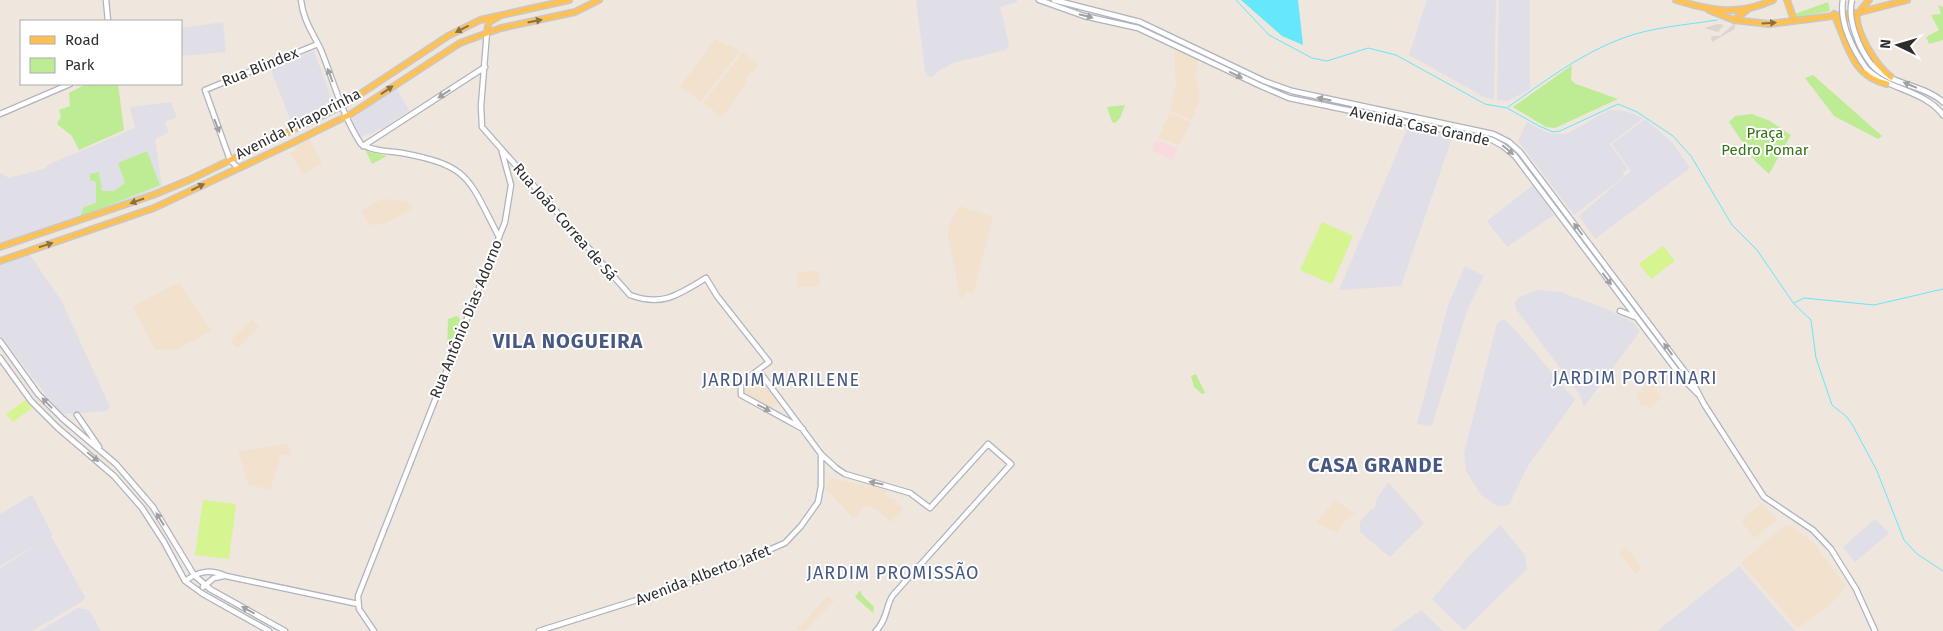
<svg xmlns="http://www.w3.org/2000/svg" width="1943" height="631" font-family="'Fira Sans',sans-serif">
<style>
.industrial{fill:#e0dfe7}
.education{fill:#f2e1cc}
.medical{fill:#f7dbdf}
.green{fill:#bdec95}
.pitch{fill:#d6f48f}
.plaza{fill:#dbd6d1}
.water{fill:#66e7fc}
.lines{fill:none;stroke-linecap:round;stroke-linejoin:round}
.stream{stroke:#66e7fc;stroke-width:1}
.secondary-casing{stroke:#aeb3be;stroke-width:7}
.primary-casing{stroke:#c8c8c8;stroke-width:8}
.secondary{stroke:#fff;stroke-width:4.5}
.primary{stroke:#ffc153;stroke-width:5}
.secondary-bridge-casing{stroke:#aeb3be;stroke-width:7;stroke-linecap:butt}
.secondary-bridge{stroke:#fff;stroke-width:4.5}
.oneway{fill:#a0a0a0}
.oneway2{fill:#8c703e}
.labels{text-anchor:middle;stroke-width:4;stroke-linejoin:round;paint-order:stroke}
.street-label{font-size:15px;fill:#2d2d2d;stroke:#fff}
.park-label{font-size:15px;fill:#337412;stroke:#fff}
.quarter-label{font-size:18px;letter-spacing:1px;fill:#475983;stroke:#fff}
.district-label{font-size:20px;font-weight:bold;letter-spacing:1px;fill:#475983;stroke:#fff}
</style>
<rect width="100%" height="100%" fill="#efe6de"/>
<path class="industrial" d="M916 0H1017V2L1000 7 1009 44 1008 47 1006 50 953 63 940 70 932 77 928 76 925 71Z
M1427 0H1496L1494 100 1484 97 1409 55Z
M1499 0H1530V89L1508 101 1497 100Z
M223 22 226 52 181 56V28Z
M314 51 333 102 291 122 270 67Z
M396 87 409 110 381 130 380 128 370 135 369 133 360 138 351 120Z
M171 102 177 117 165 122 169 132 155 139 162 186 117 205 0 243V173L9 178 44 169 50 164 135 128 130 107Z
M1609 110 1625 111 1643 118 1610 144 1628 169 1622 173 1625 176 1574 215 1518 141 1527 122 1548 133 1557 134 1568 133Z
M1645 119 1672 142 1690 168 1595 239 1579 216 1631 171 1612 144Z
M1408 127 1448 136 1451 141 1401 286 1339 290Z
M1533 185 1554 215 1507 247 1487 221Z
M30 255 62 302 110 407 107 411 65 414 57 409 0 335V265Z
M1465 266 1484 276 1467 311 1432 426 1417 424 1448 305Z
M1536 290 1560 292 1605 308 1634 323 1640 331 1584 407 1580 395 1516 309 1515 303 1518 298Z
M1504 319 1514 328 1575 400 1528 466 1510 503 1505 506H1497L1481 495 1466 471 1464 453 1497 323Z
M1388 482 1424 523 1390 557 1360 532V522L1370 510 1375 508 1376 500Z
M32 495 53 535 51 536 85 597 83 601 32 631H0V568L47 539 0 566V514Z
M1875 519 1889 533 1855 562 1843 547Z
M1500 525 1525 555 1527 569 1464 630 1432 599 1472 553Z
M1739 566 1795 631H1657Z
M78 608 89 610 101 631H39Z
M1421 610 1443 631H1392Z"/>
<path class="education" d="M715 39 740 51 701 101 680 87Z
M1177 50 1198 59 1196 76 1200 94 1199 103 1191 120 1170 111 1176 84 1174 52Z
M743 52 758 65 745 80 747 83 722 117 703 103Z
M1170 113 1191 123 1179 145 1158 138Z
M309 138 322 164 302 174 291 153 297 150 294 146Z
M382 199 406 201 413 208 386 223 370 225 361 211Z
M959 206 993 217 973 294 967 291 962 298 960 297 948 234 949 226Z
M819 271 820 286 798 287 797 272Z
M175 284H180L211 331 177 349 155 350 133 307Z
M252 320 259 327 237 348 230 341Z
M758 378 778 402 772 408 745 396 746 386Z
M1650 381 1661 398 1649 409 1646 404 1642 406 1636 396Z
M288 444 291 455H281L270 490 248 484 238 451Z
M830 478 886 490 885 496 895 500 903 509 891 522 877 509 865 506 854 519 826 489Z
M1335 500 1355 514 1348 517 1337 533 1316 523Z
M1761 503 1777 520 1754 538 1742 522 1743 519Z
M1785 525 1791 526 1813 542 1846 587 1831 604 1798 628 1741 563Z
M1626 547 1642 568 1635 574 1619 553Z
M828 596 834 601 805 631 796 630Z"/>
<path class="medical" d="M1157 140 1178 149 1173 160 1151 150Z"/>
<path class="green" d="M1828 2 1830 11 1798 17 1795 14Z
M1938 5 1943 7V40L1929 44 1926 37 1939 30 1931 15 1941 14Z
M1572 65 1571 80 1576 84 1618 99 1555 128 1546 127 1513 107Z
M1813 75 1882 136 1878 139 1834 116 1805 78Z
M86 84H118L124 130 79 150 72 136 57 124 61 117 59 110 70 106 69 93Z
M1125 105 1120 118 1115 123 1112 122 1107 107Z
M1752 114 1770 121 1791 135 1769 174 1755 161 1729 122 1735 116Z
M147 151 160 185 80 217 84 207 96 203V182L90 180V174L99 172 102 191H114L125 183 118 163Z
M366 151 387 156 372 164Z
M457 316 460 319 447 357 448 319Z
M1196 374 1205 393 1202 394 1194 387 1191 376Z
M860 590 862 595 874 607 873 613 855 597Z"/>
<path class="pitch" d="M1322 222 1353 236 1332 284 1300 270Z
M1663 246 1675 261 1651 279 1639 264Z
M25 400 32 408 13 422 6 414Z
M203 500 236 504 229 559 195 555Z"/>
<path class="plaza" d="M1735 23V29L1712 42 1711 36H1720Z
M1718 24 1724 25 1718 32 1704 28Z"/>
<path class="water" d="M1241 0H1298L1303 45 1282 36Z"/>
<g class="lines">
<path class="stream" d="M1236 0 1269 35 1312 58 1327 61 1368 48 1396 55 1485 104 1507 108 1539 126 1553 132 1560 131 1618 104 1637 112 1673 136 1691 156 1732 225 1757 250 1794 304 1811 320 1816 358 1832 405 1847 417 1853 426 1877 471 1904 540 1917 554 1943 571
M1508 107C1545 81 1580 54 1623 38 1653 27 1686 25 1717 20
M1794 303 1804 298 1874 305 1943 289"/>
<g class="secondary-casing">
<path id="secondary" d="M106 0 108 21
M301 0C303 20 313 33 321 50 334 82 342 115 361 144 371 151 389 151 402 153 471 166 468 178 499 237
M1039 0 1084 16 1138 28 1261 86 1289 98 1492 140 1503 146 1515 156 1683 379 1698 394
M1054 0 1140 22 1264 81 1292 91 1493 134 1509 142 1520 152 1692 381 1704 404 1764 497 1813 530 1831 549 1856 589 1875 631
M487 31 481 106 482 127 630 295C662 307 678 295 706 278L717 296 769 362 741 383V395L803 429
M1871 64C1889 85 1923 84 1943 102
M1866 68C1887 90 1925 90 1943 115
M0 114 70 84
M363 146 485 67
M238 168 230 160 205 90 318 44
M1620 311 1635 317
M0 341 38 394 63 419 116 464 153 507 194 575 210 589 285 631
M0 358 31 401 58 428 114 476 142 508 164 542 185 581 203 594 269 631
M759 371 821 454 836 468 845 474 910 493 930 508 988 444 1011 464 894 594C885 604 889 617 876 631
M77 415 99 447
M185 581C199 571 210 569 226 576L358 604
M203 587 214 578 224 576
M374 631 359 609 358 596 505 222 511 185 502 152
M539 631 697 581 785 543 801 526 818 502 821 486V454"/>
</g>
<g class="primary-casing">
<path id="primary" d="M1676 0C1711 11 1738 16 1773 0
M1787 0 1794 20
M1709 10 1734 20 1769 24 1857 13 1907 0
M1860 11 1869 0
M1857 13C1854 31 1877 67 1891 77
M1834 14C1848 44 1851 76 1887 84
M1734 20 1748 9
M1837 21 1842 18H1855
M487 31 489 22 498 17
M0 247 153 195 189 180 342 106 448 36 480 20 569 0
M0 261 154 208 292 143 351 114 460 43 501 28 575 12 599 0"/>
</g>
<use href="#secondary" class="secondary"/>
<use href="#primary" class="primary"/>
<g class="secondary-bridge-casing">
<path id="secondary-bridge" d="M1843 0C1839 22 1853 50 1866 68
M1852 0C1847 20 1859 48 1871 64"/>
</g>
<use href="#secondary-bridge" class="secondary-bridge"/>
</g>
<defs><path id="oneway-solid" d="M-6-.8H1V-3.2L6.5 0L1 3.2V.8H-6Z" transform="scale(1.25)"/></defs>
<g class="oneway">
<use href="#oneway-solid" transform="translate(1086 16) rotate(14)"/>
<use href="#oneway-solid" transform="translate(330 75) rotate(-111)"/>
<use href="#oneway-solid" transform="translate(1236 75) rotate(26)"/>
<use href="#oneway-solid" transform="translate(1910 85) rotate(-157)"/>
<use href="#oneway-solid" transform="translate(444 94) rotate(147)"/>
<use href="#oneway-solid" transform="translate(1324 99) rotate(-168)"/>
<use href="#oneway-solid" transform="translate(217 126) rotate(69)"/>
<use href="#oneway-solid" transform="translate(1508 150) rotate(40)"/>
<use href="#oneway-solid" transform="translate(1578 229) rotate(-127)"/>
<use href="#oneway-solid" transform="translate(1607 279) rotate(53)"/>
<use href="#oneway-solid" transform="translate(1668 349) rotate(-126)"/>
<use href="#oneway-solid" transform="translate(47 403) rotate(-134)"/>
<use href="#oneway-solid" transform="translate(764 408) rotate(27)"/>
<use href="#oneway-solid" transform="translate(93 457) rotate(39)"/>
<use href="#oneway-solid" transform="translate(876 483) rotate(-169)"/>
<use href="#oneway-solid" transform="translate(160 519) rotate(-122)"/>
<use href="#oneway-solid" transform="translate(248 610) rotate(-151)"/>
</g>
<g class="oneway2">
<use href="#oneway-solid" transform="translate(535 21) rotate(-11)"/>
<use href="#oneway-solid" transform="translate(1769 23) rotate(-4)"/>
<use href="#oneway-solid" transform="translate(462 29) rotate(153)"/>
<use href="#oneway-solid" transform="translate(387 90) rotate(-34)"/>
<use href="#oneway-solid" transform="translate(198 187) rotate(-26)"/>
<use href="#oneway-solid" transform="translate(137 201) rotate(161)"/>
<use href="#oneway-solid" transform="translate(46 245) rotate(-18)"/>
</g>
<g class="labels">
<g class="street-label">
<text transform="translate(260 67) rotate(-22)" y="5">Rua Blindex</text>
<text transform="translate(298 124) rotate(-27)" y="5">Avenida Piraporinha</text>
<text transform="translate(1420 126) rotate(12)" y="5">Avenida Casa Grande</text>
<text transform="translate(565 222) rotate(49)" y="5">Rua João Correa de Sá</text>
<text transform="translate(466 319) rotate(-68)" y="5">Rua Antônio Dias Adorno</text>
<text transform="translate(703 575) rotate(-21)" y="5">Avenida Alberto Jafet</text>
</g>
<g class="park-label">
<text x="1765" y="138">Praça<tspan x="1765" dy="17">Pedro Pomar</tspan></text>
</g>
<g class="quarter-label">
<text x="1635" y="384">JARDIM PORTINARI</text>
<text x="781" y="386">JARDIM MARILENE</text>
<text x="893" y="579">JARDIM PROMISSÃO</text>
</g>
<g class="district-label">
<text x="568" y="348">VILA NOGUEIRA</text>
<text x="1376" y="472">CASA GRANDE</text>
</g>
</g>
<rect x="20" y="20" width="162" height="65" fill="#ffffff" stroke="#ababab"/>
<rect x="30" y="36" width="25" height="8" fill="#ffc153" stroke="#ababab"/>
<text x="65" y="45" font-size="15" fill="#2d2d2d">Road</text>
<rect x="30" y="58" width="25" height="15" fill="#bdec95" stroke="#ababab"/>
<text x="65" y="70" font-size="15" fill="#2d2d2d">Park</text>
<g transform="translate(1898 45) rotate(275)" stroke="#ffffff" stroke-width="4" paint-order="stroke">
<path d="M0-4L9 19L0 12L-9 19Z" fill="#2d2d2d"/>
<text y="-8" font-size="14" font-weight="bold" text-anchor="middle" fill="#2d2d2d">N</text>
</g>
</svg>
